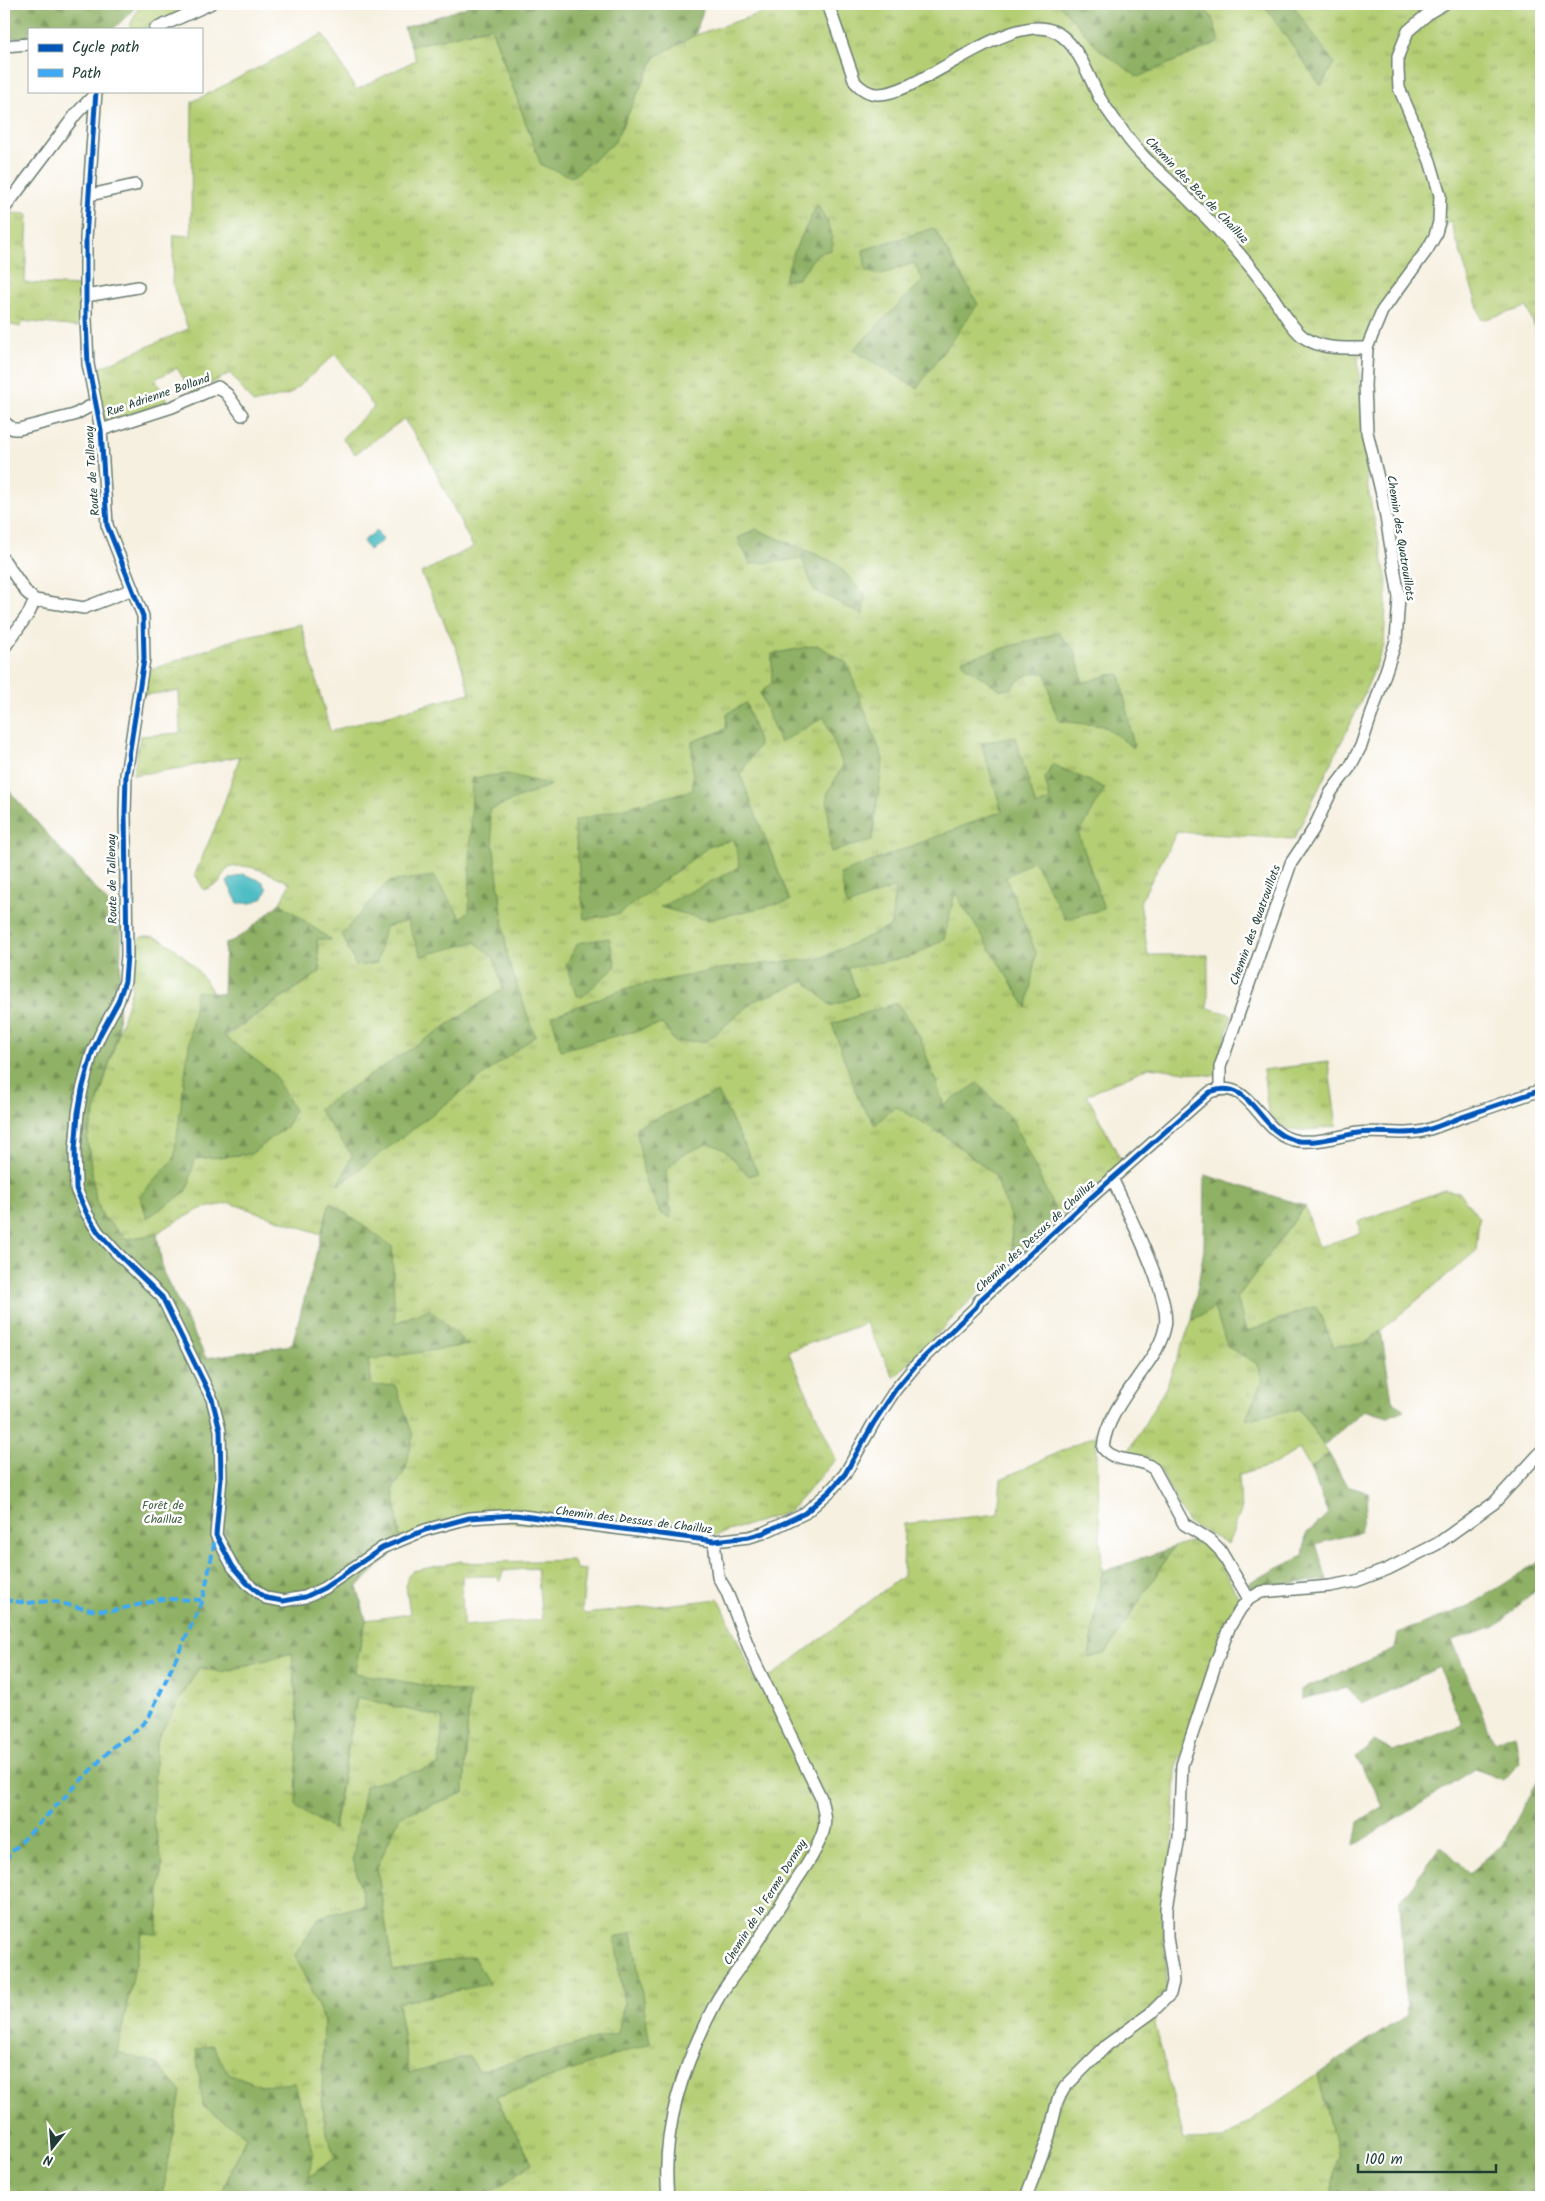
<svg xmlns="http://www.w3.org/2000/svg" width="1545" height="2201" font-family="Kalam,sans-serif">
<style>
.grass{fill:url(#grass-tufts);stroke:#6a8654;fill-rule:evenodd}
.forest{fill:url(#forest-firs);stroke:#57774c}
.water{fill:#4fbdc4;stroke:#377d7c}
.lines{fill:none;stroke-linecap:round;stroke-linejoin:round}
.minor-casing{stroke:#6a7c70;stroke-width:14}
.minor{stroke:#fff;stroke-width:11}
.quiet{stroke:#3fa9f5;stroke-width:4;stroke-dasharray:8 4;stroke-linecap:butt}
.cycleway-casing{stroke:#fff;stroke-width:8}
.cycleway{stroke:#0057b8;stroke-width:5}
.labels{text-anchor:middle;stroke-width:5;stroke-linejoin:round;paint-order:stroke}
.street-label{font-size:12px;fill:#1f3d34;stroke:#fff}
.park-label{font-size:12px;fill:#446144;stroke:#fff}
</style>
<defs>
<pattern id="grass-tufts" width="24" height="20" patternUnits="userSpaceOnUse" patternTransform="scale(1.25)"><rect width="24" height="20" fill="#b4ce73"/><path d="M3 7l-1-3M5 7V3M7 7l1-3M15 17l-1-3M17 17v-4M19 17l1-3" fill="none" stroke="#92a85f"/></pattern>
<pattern id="forest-firs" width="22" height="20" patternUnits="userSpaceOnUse" patternTransform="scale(1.25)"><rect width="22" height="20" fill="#8fb165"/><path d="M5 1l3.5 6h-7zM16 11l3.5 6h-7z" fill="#749154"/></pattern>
</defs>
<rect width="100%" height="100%" fill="#fff"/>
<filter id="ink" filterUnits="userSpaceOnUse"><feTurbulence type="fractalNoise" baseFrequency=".02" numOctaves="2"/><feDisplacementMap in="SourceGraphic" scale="10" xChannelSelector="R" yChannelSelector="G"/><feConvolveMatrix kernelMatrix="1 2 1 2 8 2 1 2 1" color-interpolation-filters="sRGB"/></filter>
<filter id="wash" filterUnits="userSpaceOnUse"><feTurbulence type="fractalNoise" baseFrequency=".0096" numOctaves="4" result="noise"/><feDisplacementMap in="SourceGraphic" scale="20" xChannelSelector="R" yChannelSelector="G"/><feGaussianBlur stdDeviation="1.12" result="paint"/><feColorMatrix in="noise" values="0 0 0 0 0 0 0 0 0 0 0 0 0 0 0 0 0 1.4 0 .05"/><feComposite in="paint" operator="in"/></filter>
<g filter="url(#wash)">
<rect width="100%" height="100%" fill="#f6f0e0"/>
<path class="grass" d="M140 4H199L161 21 160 19 150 23 151 25 143 29H132L130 26Z
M789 4H1541V344L1527 307 1482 320 1450 220 1358 359 1367 484 1387 581 1384 646 1358 708 1294 839 1177 832 1140 902 1148 955H1208V1008L1232 1015 1215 1076 1149 1067 1087 1095 1123 1164 1012 1258 894 1378 866 1323 788 1351 836 1459 789 1512 706 1538 497 1521 461 1526 401 1545 393 1488 406 1469 372 1386 368 1359 467 1345 394 1324 330 1203 321 1234 230 1203 200 1209 164 1228 157 1234 127 1239 103 1217 96 1201 87 1139 132 988V944C135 942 139 938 142 937 164 929 204 974 212 992 218 1006 220 1023 225 1037L320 972 317 939 330 940 280 903 290 883C275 876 225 849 221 882L204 890 195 874 219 818 240 756 181 768 133 775 140 736 180 733 179 691 143 695 145 672 239 638 301 624 330 731 470 693 456 648 421 573 473 547 427 454 404 419 355 454 342 438 374 407 335 354 290 394 253 403 230 373 193 394 177 368 155 379 168 402 105 424 92 371 188 329 172 283 174 235 191 236 192 102 323 34 356 90 416 60 411 46 491 27 541 164 614 143 655 57 695 35Z
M9 213 28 214 25 283 79 286V327L22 321 20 327 4 323V220Z
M1328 1062 1337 1126C1316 1129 1281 1138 1269 1112 1266 1106 1265 1080 1263 1070Z
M1444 1190 1459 1192 1479 1218 1476 1251 1367 1342 1334 1347 1316 1306 1246 1332 1237 1298 1305 1206 1319 1247 1361 1233 1358 1222Z
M1214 1307 1228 1347 1257 1363 1263 1380 1299 1409 1329 1454 1310 1468 1299 1449 1273 1465 1239 1475 1241 1511 1228 1544 1188 1523 1156 1463 1127 1454 1166 1387 1192 1320Z
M1096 1435 1102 1572 1089 1657 1106 1653 1174 1547 1197 1539 1210 1545 1239 1598 1225 1627 1176 1770 1172 1857 1161 1914 1166 1963 1167 1990 1151 2008 1184 2140 1223 2139 1318 2074 1337 2156 1331 2197H485L532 2163 496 2097 650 2042 615 1938 624 2003 618 2033 479 2071 469 2056 409 2074 398 2003 473 1957 393 1971 377 1868 399 1816 464 1793 469 1693 354 1673 366 1620 410 1614 406 1585 408 1576 413 1571 462 1561V1563L572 1560 576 1569 586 1570 582 1611 585 1614 719 1599 755 1679 773 1675 903 1576 904 1524 998 1514 1001 1479ZM537 1568 542 1620 463 1626 462 1576H497L500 1582 503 1571Z
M292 1653 298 1723 334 1830 357 1697 443 1718 439 1765 353 1858 365 1905 320 1917 296 1955 324 2020 322 2097 326 2134 336 2157 309 2178 261 2086 228 2073 246 2136 220 2197H162L181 2091 117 2053 142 1933 157 1934 162 1863 153 1818 156 1741 199 1667 221 1672Z"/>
<path class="forest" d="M4 4H139L113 29H29V37L4 38Z
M467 4H705L695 35 655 57 614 143 572 177 541 165 491 27 411 46 404 28 467 7Z
M1059 4H1199L1212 17 1219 42 1138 77 1101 51Z
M1263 4H1292L1334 63 1321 86Z
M817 205C826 219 836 233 831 250L817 254 798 279 784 280 795 249Z
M934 228 978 304 917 388 853 350 923 280 914 263 879 275 866 271 863 250Z
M756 529 836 563 865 595 863 615 814 590 802 559 750 564 738 538Z
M1058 633 1075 651 1083 683 1109 675 1120 674 1134 748 1104 726 1059 721 1053 706 1046 673C1030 672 1021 676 1011 689L1001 690 966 667 962 660Z
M817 645 847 663 883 759 872 840 831 852 827 795 843 765 824 717 780 743 760 693 772 683V654Z
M746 703 759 745 740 774 790 901 707 920 660 907 740 867 734 840 711 845 619 914 584 919 574 821 693 790 692 742 726 729 727 714Z
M1015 737 1036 806 1050 800 1045 779 1052 764 1105 788 1079 835 1104 909 1065 919 1034 860 1006 877 1036 953 1027 1008 955 893 944 939 914 956 848 968 858 996 831 1006 805 981 754 1001 707 1041 675 1042 662 1024 561 1050 552 1016 630 987 737 966 819 959 891 926 895 887 847 906 840 874 1002 811 981 743Z
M507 774 551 785 489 810 508 960 535 1036 339 1185 352 1155 318 1109 503 989 494 958 475 942 421 956 407 921 385 927 377 963 356 966 342 934 388 882 434 876 461 918 469 911 472 778Z
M4 785 122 919 118 1032 87 1139 96 1201 103 1217 127 1239 157 1234 163 1272 206 1358 292 1345 330 1202 392 1246 395 1323 429 1309 468 1345 368 1360 372 1386 395 1385 413 1435 406 1469 393 1488 401 1545 357 1587 366 1620 354 1673 469 1693 464 1793 400 1816 377 1868 393 1971 473 1956 489 1984 398 2003 409 2073 469 2056 479 2071 618 2033 624 2003 615 1938 632 1932 650 2043 496 2097 532 2163 485 2197H220L246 2136 203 2106 196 2050 212 2044 228 2073 261 2086 295 2083 313 2150 309 2177 336 2157 326 2134 322 2097 324 2020 295 1955 320 1917 365 1905 353 1858 365 1786 439 1765 443 1718 357 1697 333 1830 296 1806 298 1723 292 1653 221 1672 199 1667 156 1741 153 1818 162 1862 157 1934 142 1933 117 2052 157 2064 181 2091 162 2197H4Z
M280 903 331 940 317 939 320 972 224 1036 274 1074 294 1111 287 1126 251 1154 195 1159 187 1191 147 1218 140 1196 174 1159 196 991 223 994 225 943C242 940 266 914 280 903Z
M609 938 616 966 582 997 576 995 566 965 578 943Z
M897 1003 919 1035 944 1105 978 1083 1013 1121 1058 1216 1012 1258 1011 1218 994 1174 945 1136 895 1106 875 1125 858 1098 832 1024Z
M718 1092 758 1173 749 1176 725 1150 709 1143 682 1155 666 1171 671 1218 661 1214 645 1181 636 1127Z
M1205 1175 1305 1206 1237 1298 1246 1332 1316 1306 1334 1347 1367 1342 1381 1331 1392 1400 1404 1410 1388 1417 1364 1410 1324 1445 1299 1409 1246 1419 1263 1380 1256 1363 1228 1347 1214 1308 1192 1320 1204 1249Z
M1329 1454 1347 1486 1369 1493 1360 1532 1316 1544 1327 1580 1273 1585 1254 1591 1248 1583 1303 1556 1306 1534 1328 1514 1310 1468Z
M1174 1547 1106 1653 1089 1658 1102 1572Z
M1539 1562 1541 1563V1594L1535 1590 1496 1627 1452 1640 1494 1742 1514 1734 1519 1763 1504 1780 1475 1769 1354 1846 1358 1822 1383 1806 1356 1757 1374 1741 1394 1752 1462 1725 1439 1667 1362 1704 1347 1688 1301 1699V1690L1395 1649 1398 1633 1468 1607Z
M1541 1774V2197H1331L1337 2156 1318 2074 1407 2015 1400 1901 1441 1845 1469 1873 1504 1843Z"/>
<path class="water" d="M376 531 383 540 369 550 363 541Z
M243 874 262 881 267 889 263 898 251 903H238L227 882 230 879Z"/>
</g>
<g filter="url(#ink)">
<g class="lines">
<g class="minor-casing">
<path id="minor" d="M828 4 855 82C860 88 869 94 877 94 922 96 1018 0 1062 36 1080 50 1089 77 1099 97 1107 110 1116 122 1125 134 1141 157 1163 174 1183 194 1213 224 1243 255 1268 290 1278 303 1291 329 1305 338 1323 350 1345 348 1367 348
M155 29 210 4
M4 46 29 44
M96 91 86 238V319L88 364 101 430 107 525 143 616 144 659 126 775 125 813 127 955 125 981 118 1002 101 1033 92 1053 82 1090 78 1113 75 1150 76 1189 87 1214 98 1232 117 1253 162 1297 212 1399 220 1430 221 1478 216 1535 233 1567 247 1583 266 1598 283 1601 305 1597 324 1588 382 1548 425 1530 469 1518 515 1515 714 1541 749 1537 763 1533 805 1513 830 1491 845 1474 873 1424 896 1389 916 1365 976 1307 979 1301 1087 1201 1210 1092C1255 1076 1257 1136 1299 1141 1320 1143 1338 1136 1358 1133 1379 1130 1402 1136 1423 1131 1435 1128 1447 1123 1459 1118 1486 1109 1514 1099 1541 1090
M90 195 135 185
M4 209 76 114 95 94
M86 296 138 287
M4 422 13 429H19L74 415 96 403
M101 430 172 407 218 387 227 394 242 415
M4 560 26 592 35 600
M35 600 84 608 133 589
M4 648 29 613 35 600
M1220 1088V1067L1291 863 1313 830 1331 792 1350 767 1361 746 1396 641 1399 597 1383 499 1367 432 1365 385 1367 348 1382 311 1427 250 1435 236 1439 222 1440 195 1430 161 1399 88 1398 70V56L1408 31 1430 12 1444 4
M1112 1178C1126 1209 1172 1298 1165 1327 1161 1347 1149 1361 1138 1377 1124 1397 1105 1423 1103 1448 1117 1465 1139 1456 1154 1469L1184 1524 1210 1540 1220 1550 1249 1599
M668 2197C661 2127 684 2063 716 2002 724 1987 735 1975 744 1961 762 1935 779 1908 796 1881 806 1866 817 1850 823 1832 827 1821 823 1809 821 1798L753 1658 726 1590 718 1577 714 1541
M1026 2197 1049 2136 1058 2099 1065 2087 1107 2045 1151 2013 1170 1994 1173 1982 1172 1969 1167 1937V1908L1179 1837 1182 1765 1215 1665 1229 1628 1241 1608 1249 1599 1261 1592 1330 1586 1356 1581 1388 1569 1437 1544 1494 1503 1541 1452"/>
</g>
<use href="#minor" class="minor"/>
<path class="quiet" d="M4 1600 27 1603 51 1601 91 1610 112 1611 162 1599 203 1600
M4 1860 114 1746 129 1736 148 1719 203 1600 216 1535"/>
<g class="cycleway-casing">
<path id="cycleway" d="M96 91 86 238V319L88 364 101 430 107 525 143 616 144 659 126 775 125 813 127 955 125 981 118 1002 101 1033 92 1053 82 1090 78 1113 75 1150 76 1189 87 1214 98 1232 117 1253 162 1297 212 1399 220 1430 221 1478 216 1535 233 1567 247 1583 266 1598 283 1601 305 1597 324 1588 382 1548 425 1530 469 1518 515 1515 714 1541 749 1537 763 1533 805 1513 830 1491 845 1474 873 1424 896 1389 916 1365 976 1307 979 1301 1087 1201 1210 1092C1255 1076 1257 1136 1299 1141 1320 1143 1338 1136 1358 1133 1379 1130 1402 1136 1423 1131 1435 1128 1447 1123 1459 1118 1486 1109 1514 1099 1541 1090"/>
</g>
<use href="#cycleway" class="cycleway"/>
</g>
</g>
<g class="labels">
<g class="street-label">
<text transform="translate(1197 190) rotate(46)" y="4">Chemin des Bas de Chailluz</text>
<text transform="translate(158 395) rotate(-19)" y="4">Rue Adrienne Bolland</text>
<text transform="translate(92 471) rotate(-94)" y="4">Route de Tallenay</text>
<text transform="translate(1401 538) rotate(81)" y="4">Chemin des Quatrouillots</text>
<text transform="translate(112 879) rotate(-91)" y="4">Route de Tallenay</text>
<text transform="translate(1255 925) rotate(-70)" y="4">Chemin des Quatrouillots</text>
<text transform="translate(1035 1236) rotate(-43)" y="4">Chemin des Dessus de Chailluz</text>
<text transform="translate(634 1520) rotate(7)" y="4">Chemin des Dessus de Chailluz</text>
<text transform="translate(765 1902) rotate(-58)" y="4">Chemin de la Ferme Dormoy</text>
</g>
<g class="park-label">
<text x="163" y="1509">Forêt de<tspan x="163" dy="14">Chailluz</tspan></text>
</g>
</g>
<rect width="1545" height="2201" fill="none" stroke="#fff" stroke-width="20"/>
<rect x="28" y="28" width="175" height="65" fill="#ffffff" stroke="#a5b1ae"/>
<rect x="38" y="44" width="25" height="8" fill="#0057b8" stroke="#a5b1ae"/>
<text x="72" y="52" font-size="15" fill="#1f3d34">Cycle path</text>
<rect x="38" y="69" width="25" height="8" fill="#3fa9f5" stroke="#a5b1ae"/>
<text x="72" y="78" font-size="15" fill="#1f3d34">Path</text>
<g transform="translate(52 2148) rotate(197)" stroke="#ffffff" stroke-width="4" paint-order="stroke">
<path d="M0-4L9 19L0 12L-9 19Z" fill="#1f3d34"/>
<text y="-8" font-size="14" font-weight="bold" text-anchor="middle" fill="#1f3d34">N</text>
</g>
<path d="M1358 2164v8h138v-8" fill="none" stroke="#1f3d34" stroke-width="2.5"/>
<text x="1365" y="2164" font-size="15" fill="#1f3d34" stroke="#ffffff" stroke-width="4" paint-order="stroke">100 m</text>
</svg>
